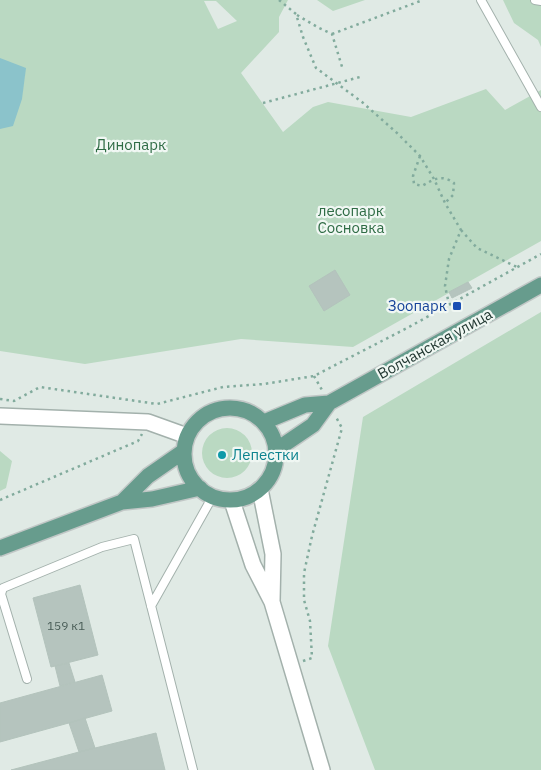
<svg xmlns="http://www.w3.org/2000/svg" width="541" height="770" font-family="'IBM Plex Sans',sans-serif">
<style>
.green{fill:#bad9c2;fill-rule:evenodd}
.water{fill:#8bc3cb}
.building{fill:#b5c4be;stroke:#b3c3bc}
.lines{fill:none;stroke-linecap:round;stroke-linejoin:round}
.service-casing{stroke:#a3b1ac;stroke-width:10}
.minor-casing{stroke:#a3b1ac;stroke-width:18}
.primary-casing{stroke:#c1c7c6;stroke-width:18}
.path{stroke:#82ab9d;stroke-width:2.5;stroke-dasharray:2.5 4;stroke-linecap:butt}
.service{stroke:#fff;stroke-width:8}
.minor{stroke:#fff;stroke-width:15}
.primary{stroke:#679c8d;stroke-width:15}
.transit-dot{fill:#1a4fb4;stroke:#f0f7f3;stroke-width:2}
.culture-dot{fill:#0f9aa8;stroke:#f0f7f3;stroke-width:2}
.labels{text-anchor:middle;stroke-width:4.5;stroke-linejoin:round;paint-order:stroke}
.number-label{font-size:12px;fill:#475b55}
.park-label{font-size:15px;fill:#2f6c45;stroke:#f0f7f3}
.transit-label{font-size:15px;fill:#164399;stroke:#f0f7f3;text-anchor:end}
.street-label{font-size:15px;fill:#223832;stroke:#f0f7f3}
.culture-label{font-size:15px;fill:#0d838f;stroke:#f0f7f3;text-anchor:start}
</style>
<rect width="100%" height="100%" fill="#e0eae5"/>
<path class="green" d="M0 0H288L279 17V32L241 73 283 132 313 107 328 102 411 117 486 89 505 110 541 90V241L353 347 241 339 85 364 0 351ZM204 1H216L237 21 218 29Z
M317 0H365L333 11Z
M503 0H541V47L538 40 514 23Z
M541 312V770H375L328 646 363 417Z
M202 453a25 25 0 1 1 50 0a25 25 0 1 1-50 0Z
M0 451 12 461 6 488 0 491Z"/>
<path class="water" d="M0 58 26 68 22 99 13 126 0 129Z"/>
<path class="building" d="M335 270 350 295 324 311 309 286Z
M468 282 472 288 452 298 449 292Z
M80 585 98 655 51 667 33 598Z
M69 663 75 682 60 686 55 666Z
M102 675 112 711 0 742V703Z
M85 718 95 748 79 752 69 723Z
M156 733 165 770H11L79 752Z"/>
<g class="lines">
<g class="service-casing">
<path id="service" d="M481 0 541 107
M535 0 541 1
M151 606 213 496
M27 679 1 594 3 588 102 547 134 539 193 770"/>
</g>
<g class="minor-casing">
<path id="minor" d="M0 416 148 422 187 436
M260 489 273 554 272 601
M232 501 253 565 272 602 322 770"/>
</g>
<g class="primary-casing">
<path id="primary" d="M184 454a46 46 0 1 1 92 0a46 46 0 1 1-92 0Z
M264 422 305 405 329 403 541 285
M276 450 313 425 329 403
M122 502 148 476 184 451
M0 548 122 502 152 499 200 488"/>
</g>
<path class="path" d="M279 0 296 14 303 37 316 68 362 102 397 133 420 156 434 179 445 203 461 230 449 259 445 286 449 304
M297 15 319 28 332 34 343 70
M332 34 423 0
M263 103 360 77
M420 156 413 176 414 184 422 186C434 179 442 174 454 183L453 195 445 203
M461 230 477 248 517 267
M314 376 322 390
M0 399 14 401 40 387 157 404 223 387 264 384 314 376 409 327 541 254
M0 500 138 441 142 434
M303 661 312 658 310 621 304 600V573L312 536 342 428 336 417"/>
<use href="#service" class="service"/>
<use href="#minor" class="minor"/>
<use href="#primary" class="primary"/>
</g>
<rect class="transit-dot" x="452" y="301" width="10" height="10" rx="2.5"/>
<circle class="culture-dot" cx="222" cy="455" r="5"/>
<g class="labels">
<g class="number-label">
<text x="66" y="630">159 к1</text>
</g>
<g class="park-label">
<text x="131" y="150">Динопарк</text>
<text x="351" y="216">лесопарк<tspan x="351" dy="17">Сосновка</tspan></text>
</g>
<g class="transit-label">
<text x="447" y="311">Зоопарк</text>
</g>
<g class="street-label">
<text transform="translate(435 344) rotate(-29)" y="5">Волчанская улица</text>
</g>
<g class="culture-label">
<text x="232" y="460">Лепестки</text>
</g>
</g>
</svg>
